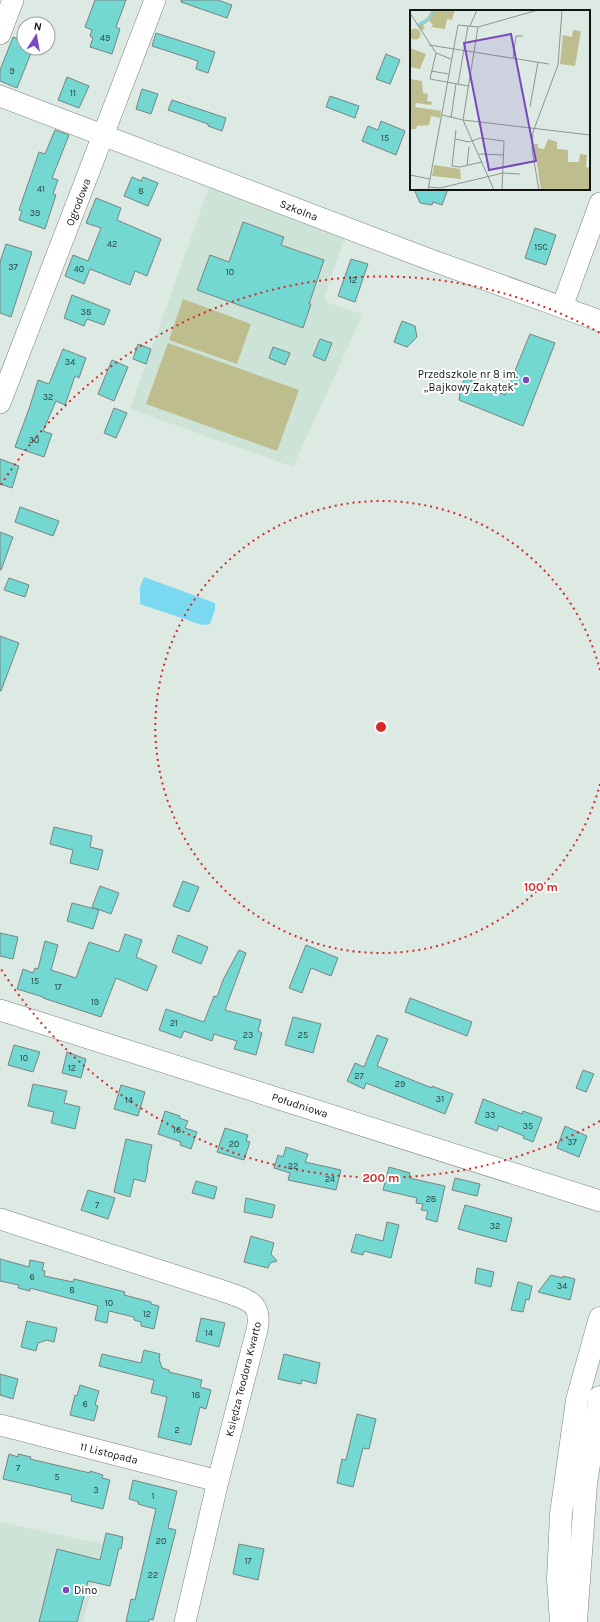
<svg xmlns="http://www.w3.org/2000/svg" width="600" height="1622" font-family="Karla,sans-serif">
<style>
.built{fill:#cee3d7}
.green{fill:#bdbd8e}
.water{fill:#7ad9f1}
.building{fill:#73d8d1;stroke:#768483}
.lines{fill:none;stroke-linecap:round;stroke-linejoin:round}
.minor-casing{stroke:#77827c;stroke-width:22}
.major-casing{stroke:#77827c;stroke-width:23}
.minor{stroke:#fff;stroke-width:21}
.major{stroke:#fff;stroke-width:22}
.ring{fill:none;stroke:#d62828;stroke-width:2;stroke-dasharray:2 4}
.poi-dot{fill:#7848c0;stroke:#fff;stroke-width:1.5}
.labels{text-anchor:middle;stroke-width:4;stroke-linejoin:round;paint-order:stroke}
.number-label{font-size:9px;fill:#294642}
.street-label{font-size:11px;fill:#101512;stroke:#fff}
.poi-label{font-size:11px;fill:#101512;stroke:#fff;text-anchor:end}
.inset-river{fill:none;stroke:#7ad9f1;stroke-width:2}
.inset-road{fill:none;stroke:#8b958f;stroke-width:1}
.view{fill:#7848c0;fill-opacity:0.15;stroke:#7848c0;stroke-width:2}
.inset-edge{fill:none;stroke:#101512;stroke-width:2}
.centre{fill:#d62828;stroke:#fff;stroke-width:2}
.ring-label{font-size:12px;text-anchor:middle;font-weight:bold;fill:#d62828;stroke:#fff;stroke-width:4;stroke-linejoin:round;paint-order:stroke}
</style>
<rect width="100%" height="100%" fill="#ddeae3"/>
<path class="built" d="M210 184 345 236 325 295V300L329 303 363 314 293 467 130 409Z
M0 1522 103 1544 83 1622H0Z"/>
<path class="green" d="M183 299 251 324 237 364 169 340Z
M168 343 299 390 277 451 146 404Z"/>
<path class="water" d="M144 577 215 603V610L210 624 202 625 140 604V587Z"/>
<path class="building" d="M95 0H126L116 27 120 29 112 54 90 47 93 38 90 36 92 30 85 27Z
M181 0H218L232 5 227 18 181 2Z
M156 33 215 52 208 73 196 69 198 61 152 46Z
M13 37 24 41V48H33L17 88 0 81V70Z
M386 54 400 60 390 84 376 79Z
M67 77 89 86 79 108 58 100Z
M142 89 158 94 151 114 136 109Z
M330 96 359 106 355 118 326 107Z
M172 100 226 118 222 131 208 126V124L168 110Z
M381 121 405 131 396 155 362 141 368 126 378 130Z
M55 130 69 135 52 178 58 180 53 194 56 195 45 229 19 220 22 211 19 210 39 152 45 154Z
M132 177 141 181 143 177 158 183 148 206 124 196Z
M414 189H448L442 205 433 202 432 205 420 203Z
M96 198 121 208 117 220 161 239 147 276 135 271 130 285 90 269 84 284 65 276 73 255 88 261 101 228 86 223Z
M243 222 284 237 281 245 324 260 309 304H311L303 328 197 290 210 255 229 262Z
M535 228 556 235 546 265 525 258Z
M6 244 32 252 11 317 0 313V262Z
M351 259 368 264 355 302 338 296Z
M72 295 110 310 104 325 87 319 84 326 64 318Z
M402 321 415 326 417 337 407 347 394 342Z
M530 334 555 343 523 426 459 400 461 386 464 380 468 379 505 395Z
M320 339 332 343 325 361 313 356Z
M138 344 151 349 146 364 133 359Z
M273 347 290 353 285 365 269 358Z
M63 349 86 358 79 378 75 376 65 405 56 401 43 431 52 434 44 457 15 447 30 406 38 380 49 384Z
M112 360 128 367 114 401 98 394Z
M114 408 127 413 116 438 104 433Z
M0 459 19 466 12 488 0 484Z
M20 507 59 521 53 536 15 522Z
M0 532 13 537 1 570H0Z
M9 578 29 585 25 597 4 590Z
M0 636 19 643 1 691H0Z
M54 827 92 836 90 847 103 850 98 870 70 863 73 850 50 844Z
M183 881 199 887 189 912 173 906Z
M100 886 119 893 111 914 92 907Z
M72 903 99 910 93 929 67 921Z
M0 933 18 937 13 959 0 956Z
M125 934 142 940 136 957 157 966 147 991 116 978 101 1017 43 998V997L17 989 23 969 33 973 35 968 38 969 45 941 58 945 51 970 76 978 89 942 119 952Z
M178 935 208 947 201 964 172 952Z
M306 945 338 958 331 976 311 968 302 993 289 988Z
M239 950 246 953 225 1010 261 1020 258 1031 262 1033 256 1055 234 1049 237 1041 214 1034 212 1041 184 1031 181 1038 159 1030 166 1009 204 1022 214 996 217 997 223 980Z
M410 998 472 1022 467 1036 405 1012Z
M293 1017 321 1024 313 1053 285 1045Z
M377 1035 388 1039 377 1066 432 1088V1086L453 1094 445 1114 366 1083 364 1089 347 1081 355 1063 364 1067Z
M14 1045 40 1052 33 1072 8 1065Z
M67 1052 86 1059 81 1078 62 1073Z
M583 1070 594 1074 586 1092 576 1088Z
M33 1084 67 1091 64 1103 80 1107 75 1129 51 1123 54 1112 28 1106Z
M121 1085 145 1092 138 1116 114 1109Z
M483 1099 522 1114 523 1111 542 1118 533 1142 523 1138 524 1136 499 1126 497 1131 475 1123Z
M165 1111 180 1116 179 1118 188 1121 185 1128 197 1132 191 1149 180 1145 181 1142 158 1134Z
M565 1126 587 1136 579 1157 557 1148Z
M225 1128 248 1135 246 1141 250 1142 244 1160 217 1152Z
M126 1139 152 1145 147 1169H148L145 1182 134 1179 130 1197 114 1192Z
M286 1147 308 1154 305 1162 341 1170 336 1190 288 1180 290 1173 274 1168 278 1155 283 1157Z
M389 1167 410 1173 409 1178 445 1186 437 1222 426 1219 428 1211 421 1210 423 1204 416 1203 417 1198 383 1190Z
M455 1178 480 1184 477 1196 452 1190Z
M196 1181 217 1187 214 1199 192 1193Z
M88 1190 115 1198 108 1219 81 1210Z
M246 1198 275 1205 272 1218 244 1212Z
M465 1205 512 1218 506 1242 458 1229Z
M387 1222 399 1225 391 1258 364 1251 363 1255 351 1252 356 1234 383 1241Z
M251 1236 274 1243 271 1254 277 1261 270 1263 268 1268 244 1262Z
M0 1259 29 1267 30 1260 44 1263 42 1270 45 1271 44 1276 73 1282 74 1279 86 1282 125 1292 124 1295 151 1302V1304L159 1306 154 1329 141 1326V1322L134 1320V1317L109 1311 107 1323 95 1320 98 1306 30 1288V1291L18 1288 19 1285 0 1281Z
M477 1268 494 1272 491 1287 475 1283Z
M551 1275 563 1278V1276L575 1279 570 1300 538 1292Z
M518 1282 532 1286 529 1300 526 1299 523 1312 511 1310Z
M201 1318 225 1323 219 1347 196 1341Z
M27 1321 57 1328 54 1342 47 1340 38 1343 36 1351 21 1347Z
M144 1350 160 1354 159 1359 162 1368 169 1370V1372L202 1380 200 1387 211 1390 206 1409 200 1407 191 1445 158 1437 167 1397 151 1393 154 1380 99 1366 102 1354 141 1363Z
M284 1354 320 1363 316 1384 302 1380 301 1384 278 1379Z
M0 1374 18 1379 13 1399 0 1395Z
M80 1385 99 1391 95 1405 98 1406 94 1421 70 1415 75 1395 77 1396Z
M357 1414 376 1419 369 1449 363 1448 353 1487 337 1483 342 1459 346 1460Z
M9 1454 18 1457V1454L31 1457 30 1459 90 1473V1471L103 1475 102 1478 110 1480 103 1509 71 1501 72 1495 3 1479Z
M133 1480 177 1491 168 1528 176 1530 153 1620 149 1619V1622H126L131 1599 135 1600 156 1509 138 1504 139 1502 129 1499Z
M106 1533 123 1537 121 1549 119 1548 110 1586 88 1581 77 1622H39L57 1549 100 1560Z
M239 1544 264 1549 258 1580 233 1574Z"/>
<g class="lines">
<g class="minor-casing">
<path id="minor" d="M0 34 13 0
M0 96 431 260 600 321
M562 307 600 203
M0 403 155 0
M0 1010 600 1201
M0 1219 226 1292C247 1300 263 1302 257 1330L218 1481 185 1622
M0 1425 218 1481"/>
</g>
<g class="major-casing">
<path id="major" d="M561 1622 558 1579 561 1514 577 1400 600 1318
M576 1622 586 1483 600 1397"/>
</g>
<use href="#minor" class="minor"/>
<use href="#major" class="major"/>
</g>
<g class="ring">
<path d="M600 784A226 226 0 1 1 600 670"/>
<path d="M600 1121A451 451 0 0 1 1 969M1 485A451 451 0 0 1 600 333"/>
</g>
<g class="poi-dot">
<circle cx="526" cy="380" r="4"/>
<circle cx="66" cy="1590" r="4"/>
</g>
<g class="labels">
<g class="number-label">
<text x="105" y="41">49</text>
<text x="12" y="74">9</text>
<text x="73" y="96">11</text>
<text x="385" y="141">15</text>
<text x="41" y="192">41</text>
<text x="141" y="194">8</text>
<text x="35" y="216">39</text>
<text x="112" y="247">42</text>
<text x="541" y="250">15C</text>
<text x="13" y="270">37</text>
<text x="79" y="272">40</text>
<text x="230" y="275">10</text>
<text x="353" y="283">12</text>
<text x="86" y="315">38</text>
<text x="70" y="365">34</text>
<text x="48" y="400">32</text>
<text x="34" y="443">30</text>
<text x="35" y="984">15</text>
<text x="58" y="990">17</text>
<text x="95" y="1005">19</text>
<text x="174" y="1026">21</text>
<text x="248" y="1038">23</text>
<text x="303" y="1038">25</text>
<text x="24" y="1061">10</text>
<text x="72" y="1071">12</text>
<text x="359" y="1079">27</text>
<text x="400" y="1087">29</text>
<text x="440" y="1102">31</text>
<text x="129" y="1103">14</text>
<text x="490" y="1118">33</text>
<text x="528" y="1129">35</text>
<text x="177" y="1133">16</text>
<text x="572" y="1145">37</text>
<text x="234" y="1147">20</text>
<text x="293" y="1169">22</text>
<text x="330" y="1182">24</text>
<text x="431" y="1202">28</text>
<text x="97" y="1208">7</text>
<text x="495" y="1229">32</text>
<text x="32" y="1280">6</text>
<text x="562" y="1289">34</text>
<text x="72" y="1293">8</text>
<text x="109" y="1306">10</text>
<text x="147" y="1317">12</text>
<text x="209" y="1336">14</text>
<text x="196" y="1398">18</text>
<text x="85" y="1407">6</text>
<text x="177" y="1433">2</text>
<text x="18" y="1471">7</text>
<text x="57" y="1480">5</text>
<text x="96" y="1493">3</text>
<text x="153" y="1499">1</text>
<text x="161" y="1544">20</text>
<text x="248" y="1564">17</text>
<text x="153" y="1578">22</text>
</g>
<g class="street-label">
<text transform="translate(78 202) rotate(-69)" y="4">Ogrodowa</text>
<text transform="translate(299 210) rotate(21)" y="4">Szkolna</text>
<text transform="translate(300 1105) rotate(18)" y="4">Południowa</text>
<text transform="translate(243 1379) rotate(-76)" y="4">Księdza Teodora Kwarto</text>
<text transform="translate(109 1453) rotate(14)" y="4">11 Listopada</text>
</g>
<g class="poi-label">
<text x="518" y="378">Przedszkole nr 8 im.<tspan x="518" dy="13">„Bajkowy Zakątek”</tspan></text>
<text x="74" y="1594" text-anchor="start">Dino</text>
</g>
</g>
<g transform="translate(410 10)">
<rect width="180" height="180" fill="#ddeae3"/>
<path d="M22 0H45L42 10 37 9 35 19 21 17 23 15 19 11 13 15 15 18 11 21 7 14 17 8ZM-0.5 24a5.5 5.5 0 1 1 11 0a5.5 5.5 0 1 1-11 0ZM163 20 171 21 165 56 150 54 153 25 162 27ZM0 38 16 44 10 59 0 57ZM0 69 12 71 13 83 18 84 17 91 22 92 21 95 6 93 5 97 31 101 30 108 21 106 19 115 7 116 6 119H0ZM138 129 147 132V139L158 140V152H169L170 144 177 145 176 157 180 158 179 180H131L124 134H128V138L134 139ZM24 155 50 159 51 169 22 166Z" fill="#bdbd8e"/>
<path class="inset-river" d="M7 15 19 9 24 0"/>
<path class="inset-road" d="M0 3 26 43M60 16 67 0M19 35 139 54M26 43 20 69 58 76M26 43 41 49M103 48 106 26H113M21 61 39 64M48 74 58 16M120 97 128 52M32 105 53 110 180 125M41 108 46 74M53 110 68 17M53 110 84 180M46 120 42 156 50 157 72 152M45 129 59 132 70 128 94 131 92 180M69 144 94 145M57 156 59 137M0 165 20 169M19 177 30 178 93 163 110 164M18 180 48 15 68 17 128 0M129 180 122 140 123 122 148 55 152 0"/>
<path class="view" d="M101 24 126 151 79 160 54 33Z"/>
<rect width="180" height="180" class="inset-edge"/>
</g>
<circle cx="381" cy="727" r="6" class="centre"/>
<g class="ring-label">
<text x="541" y="891">100 m</text>
<text x="381" y="1182">200 m</text>
</g>
<g transform="translate(36 36) rotate(11)"><circle r="19" fill="#ffffff" stroke="#9fa1a0"/>
<path d="M0-3L7 15L0 10L-7 15Z" fill="#7848c0"/>
<text y="-6" font-size="11" font-weight="bold" text-anchor="middle" fill="#101512">N</text>
</g>
</svg>
